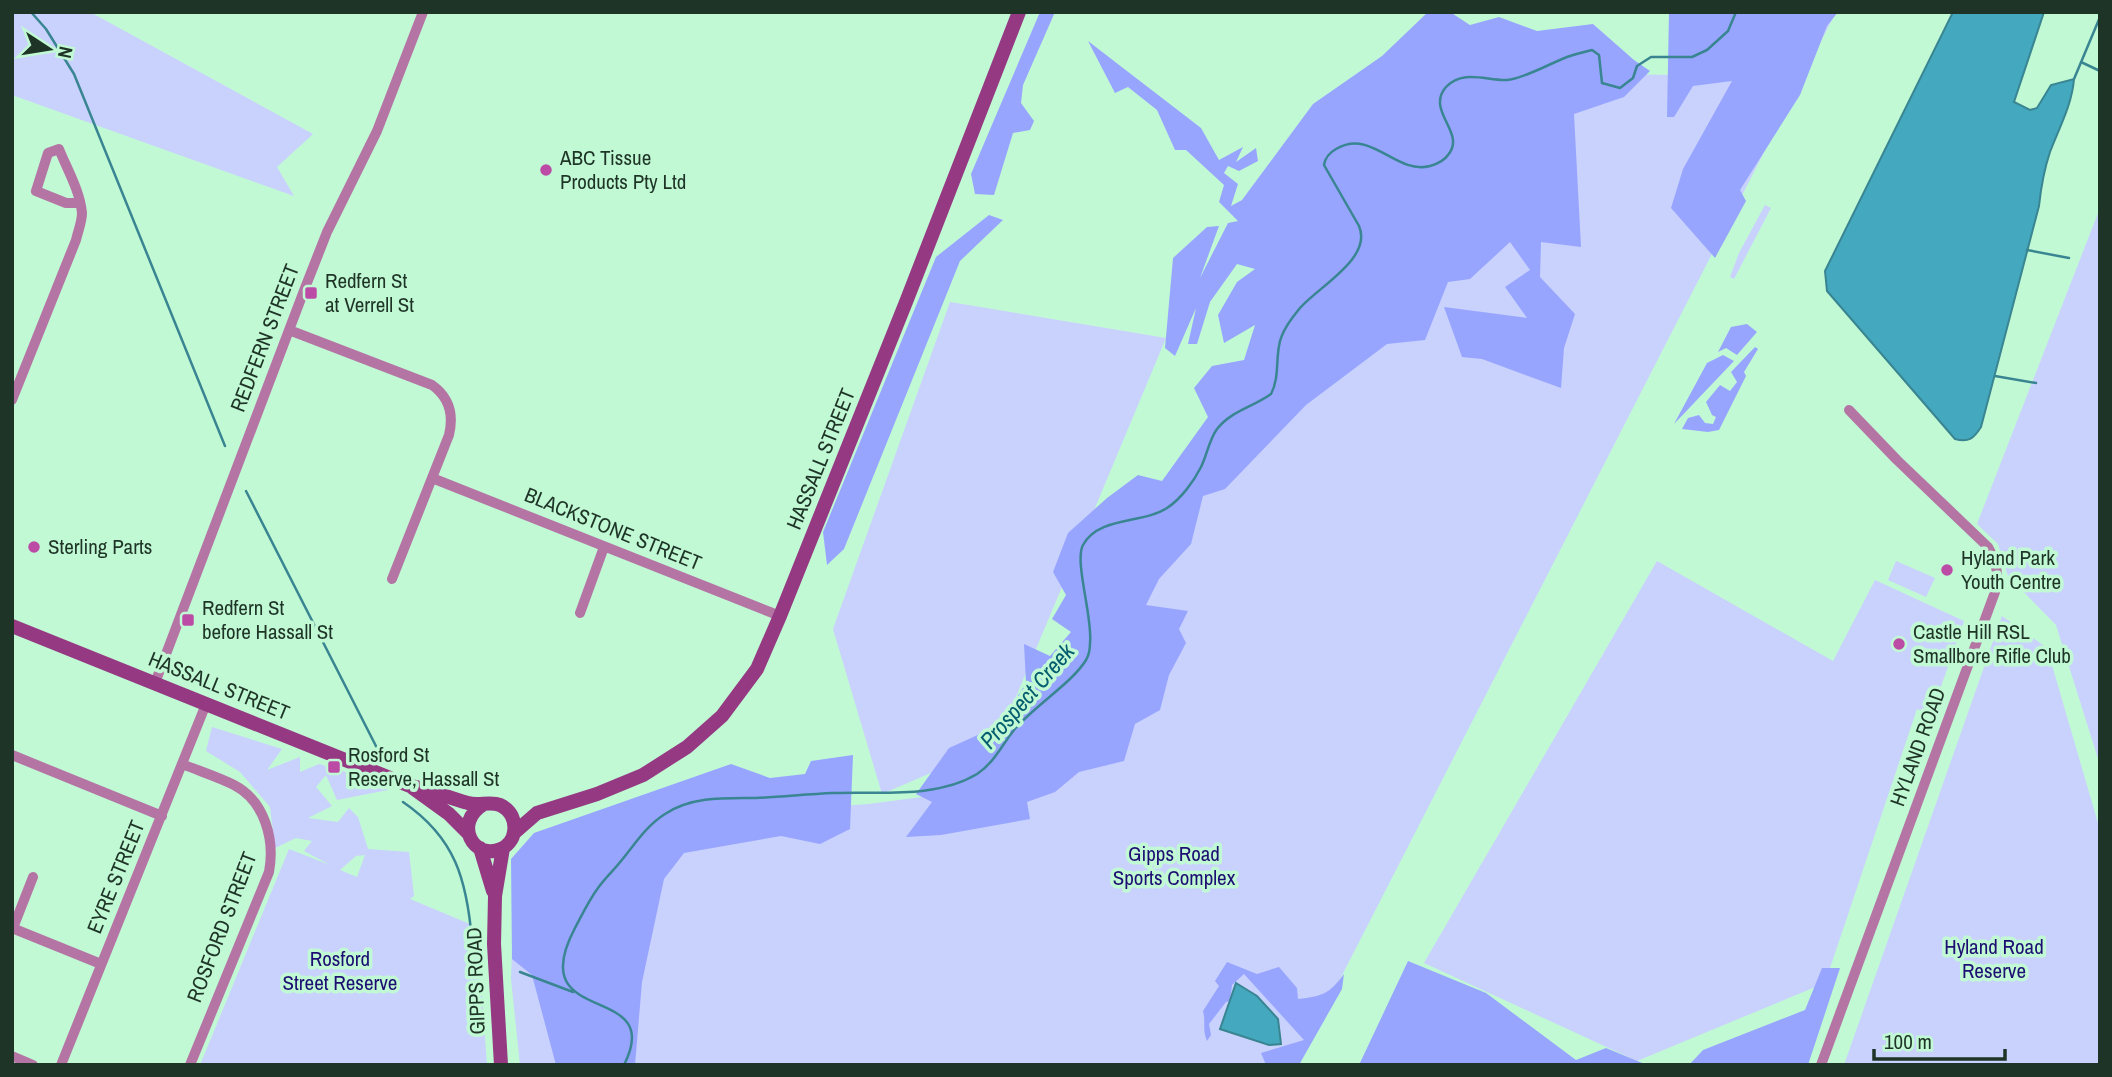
<svg xmlns="http://www.w3.org/2000/svg" width="2112" height="1077" font-family="'Archivo Narrow',sans-serif">
<style>
.green{fill:#c9d1fd;fill-rule:evenodd}
.forest{fill:#97a5ff}
.water{fill:#44a8bf;stroke:#398591;stroke-width:2}
.lines{fill:none;stroke-linecap:round;stroke-linejoin:round}
.stream{stroke:#398591;stroke-width:2.5}
.minor{stroke:#b475a4;stroke-width:10}
.secondary{stroke:#943982;stroke-width:14}
.poi-dot{fill:#bc4ba6;stroke:#c2f9d5;stroke-width:2.5}
.labels{text-anchor:middle;stroke-width:7;stroke-linejoin:round;paint-order:stroke}
.poi-label{font-size:21px;fill:#1e3426;stroke:#c2f9d5;text-anchor:start}
.street-label{font-size:21px;fill:#1e3426;stroke:#c2f9d5}
.park-label{font-size:21px;fill:#1d0f72;stroke:#c2f9d5}
.water-label{font-size:23px;font-style:italic;fill:#045d6e;stroke:#c2f9d5}
</style>
<rect width="100%" height="100%" fill="#c2f9d5"/>
<path class="green" d="M12 12H90L313 134 277 167 294 196 12 95Z
M1836 12 1296 1065H520L511 979 515 862 679 817 869 804 937 795 1061 702 1090 567 1601 74 1677 75Z
M1765 205 1771 208 1734 279 1730 277 1739 253Z
M2100 208V765L2056 625 2008 576 1998 544 1977 524Z
M950 302 1166 338 1013 704 975 754 882 794 833 629Z
M1657 561 1833 661 1875 580 1964 621 1931 715 1917 709 1825 983 1637 1061 1424 963Z
M1896 561 1935 578 1926 597 1888 580Z
M2002 616 2047 648 2100 830V1065H1844Z
M212 727 282 749 267 770 300 757V772L319 764 372 780 388 790 337 800 326 775 316 787 332 806 308 818 338 822 349 808 358 817 368 849 409 852 414 896 410 899 477 927 487 1065H200L289 849 330 865 304 851 312 841 296 838 275 848 270 807 240 772 206 751ZM365 855 357 877 340 870 356 856Z"/>
<path class="forest" d="M1040 12H1055L1023 85 1021 103 1034 121 1030 130 1013 133 994 195 975 194 971 174Z
M1428 12H1450L1470 25 1499 17 1537 31 1593 24 1634 60 1650 71 1624 97 1574 114 1581 247 1541 242 1540 277 1575 314 1564 348 1561 388 1482 359 1462 357 1444 307 1527 318 1505 287 1530 270 1510 242 1470 279 1448 282 1425 340 1387 344 1306 405 1225 489 1203 496 1191 544 1159 579 1146 605 1188 611 1179 629 1186 643 1169 675 1160 710 1135 724 1124 761 1079 772 1055 792 1027 802 1030 819 941 835 906 837 932 802 916 794 949 748 980 734 1005 741 1002 721 1026 683 1024 644 1050 656 1071 632 1052 619 1066 595 1053 572 1068 533 1107 498 1138 475 1162 481 1208 417 1194 388 1212 366 1244 360 1255 325 1224 343 1218 315 1237 282 1255 269 1237 264 1210 302 1197 344H1188L1196 308 1175 356 1165 348 1173 258 1207 227 1219 226 1200 278 1228 223 1238 221 1219 202 1224 185 1186 150H1175L1157 110 1128 87 1115 93 1088 41 1201 128 1219 160 1243 147 1236 162 1256 148 1258 161 1239 171 1228 166 1224 173 1238 184 1231 206 1242 200 1313 104 1382 56Z
M1669 12H1838L1827 26 1800 95 1740 190 1746 201 1715 258 1671 208 1683 169 1732 81 1693 86 1674 117H1667Z
M989 215 1003 220 960 261 844 549 827 565 823 532 936 257Z
M1747 324 1757 332 1737 355 1726 348 1718 352 1731 327Z
M1755 347 1758 349 1744 372 1746 376 1719 430 1708 432 1682 429 1688 418 1699 415 1705 423 1713 424 1716 417 1712 415 1706 402 1720 385 1730 391 1737 382 1731 372Z
M1723 355 1734 361 1674 424 1707 363Z
M853 755 850 829 820 844 781 836 684 853 664 879 642 982 635 1065H556L532 975 512 959 511 859 534 833 731 764 770 778 805 774 811 761Z
M1408 961 1486 993 1576 1060 1606 1048 1647 1065H1359Z
M1227 962 1257 974 1279 967 1297 988 1298 999C1323 996 1329 994 1344 974L1342 989 1299 1065H1266L1261 1053 1304 1040 1244 974 1232 985 1230 1001 1226 1002 1209 1024 1211 1035 1207 1041C1202 1030 1206 1022 1203 1011L1219 986 1215 981Z
M1822 968H1840L1808 1065H1689L1703 1050 1805 1010Z"/>
<path class="water" d="M1953 12H2044L2014 102 2030 110 2037 108 2051 85 2074 79C2072 105 2059 128 2050 152 2044 170 2041 187 2039 206L1981 427C1974 438 1969 443 1955 439L1827 291 1825 271Z
M1236 983 1257 996 1278 1019 1281 1044 1269 1045 1220 1029Z"/>
<g class="lines">
<path class="stream" d="M31 12 46 29 74 74 225 446
M2081 62 2100 71
M2074 79 2100 17
M2027 250 2069 258
M1995 376 2036 383
M246 491 379 752
M403 802C456 838 467 881 472 941
M520 972 573 992
M624 1065C667 980 521 1030 575 928 582 915 589 900 598 888 605 878 614 870 621 861 635 844 646 826 665 814 692 796 726 798 756 798 782 797 807 794 833 793 878 791 936 799 977 774 994 763 1002 745 1014 730 1033 707 1073 682 1086 660 1089 655 1090 649 1090 643 1093 618 1074 561 1083 545 1099 516 1143 524 1167 508 1181 499 1194 481 1201 467 1207 455 1209 440 1217 429 1231 411 1253 407 1271 394 1279 379 1276 362 1279 346 1281 332 1291 319 1300 308 1318 287 1373 258 1359 226L1324 165C1325 158 1329 153 1336 149 1372 128 1395 175 1430 166 1437 164 1444 161 1448 155 1467 133 1425 111 1446 87 1463 69 1487 81 1507 80 1523 79 1551 63 1567 57 1575 54 1584 52 1592 50L1599 55 1602 83 1620 88 1633 78 1637 66 1651 57H1692L1707 50 1728 31 1736 12"/>
<path class="minor" d="M289 330 432 385C449 397 454 414 449 435L392 579
M12 400 76 240C78 231 82 222 82 213 80 191 67 169 59 149L48 153 36 191 66 203H80
M432 478 780 616
M580 613 604 547
M155 683 305 288 327 232 377 131 423 12
M12 755 162 816
M182 764C199 771 218 777 234 785 265 801 275 840 269 872L190 1065
M12 928 101 964
M13 928 33 877
M12 1056 33 1065
M61 1065 206 704
M1821 1065 1995 592C1999 574 1997 563 1988 547L1897 460 1849 410"/>
<path class="secondary" d="M12 626 410 786C430 789 448 798 468 803 478 806 491 801 500 805 511 810 516 821 514 832 513 840 507 846 501 849 474 861 452 823 484 804
M413 788 449 814 468 833
M514 833 537 813 597 794 643 775 687 747 722 716 757 669 780 616 906 302 1019 12
M480 848 493 891
M501 1065 494 944 495 896 503 848"/>
</g>
<g class="poi-dot">
<circle cx="546" cy="170" r="7"/>
<rect x="304" y="286" width="14" height="14" rx="3.5"/>
<circle cx="34" cy="547" r="7"/>
<circle cx="1947" cy="570" r="7"/>
<rect x="181" y="613" width="14" height="14" rx="3.5"/>
<circle cx="1899" cy="644" r="7"/>
<rect x="327" y="760" width="14" height="14" rx="3.5"/>
</g>
<g class="labels">
<g class="poi-label">
<text x="560" y="165">ABC Tissue<tspan x="560" dy="24">Products Pty Ltd</tspan></text>
<text x="325" y="288">Redfern St<tspan x="325" dy="24">at Verrell St</tspan></text>
<text x="48" y="554">Sterling Parts</text>
<text x="1961" y="565">Hyland Park<tspan x="1961" dy="24">Youth Centre</tspan></text>
<text x="202" y="615">Redfern St<tspan x="202" dy="24">before Hassall St</tspan></text>
<text x="1913" y="639">Castle Hill RSL<tspan x="1913" dy="24">Smallbore Rifle Club</tspan></text>
<text x="348" y="762">Rosford St<tspan x="348" dy="24">Reserve, Hassall St</tspan></text>
</g>
<g class="street-label">
<text transform="translate(265 338) rotate(-69)" y="7">REDFERN STREET</text>
<text transform="translate(821 459) rotate(-68)" y="7">HASSALL STREET</text>
<text transform="translate(613 529) rotate(22)" y="7">BLACKSTONE STREET</text>
<text transform="translate(219 686) rotate(22)" y="7">HASSALL STREET</text>
<text transform="translate(1918 747) rotate(-70)" y="7">HYLAND ROAD</text>
<text transform="translate(116 877) rotate(-68)" y="7">EYRE STREET</text>
<text transform="translate(222 927) rotate(-69)" y="7">ROSFORD STREET</text>
<text transform="translate(476 981) rotate(-92)" y="7">GIPPS ROAD</text>
</g>
<g class="park-label">
<text x="1174" y="861">Gipps Road<tspan x="1174" dy="24">Sports Complex</tspan></text>
<text x="1994" y="954">Hyland Road<tspan x="1994" dy="24">Reserve</tspan></text>
<text x="340" y="966">Rosford<tspan x="340" dy="24">Street Reserve</tspan></text>
</g>
<g class="water-label">
<text transform="translate(1027 696) rotate(-49)" y="8">Prospect Creek</text>
</g>
</g>
<rect width="2112" height="1077" fill="none" stroke="#1e3426" stroke-width="28"/>
<g transform="translate(49 49) rotate(102)" stroke="#c2f9d5" stroke-width="5" paint-order="stroke">
<path d="M0-5L12 26L0 18L-12 26Z" fill="#1e3426"/>
<text y="-10" font-size="19" font-weight="bold" text-anchor="middle" fill="#1e3426">N</text>
</g>
<path d="M1874 1049v10h131v-10" fill="none" stroke="#1e3426" stroke-width="3.5"/>
<text x="1884" y="1049" font-size="21" fill="#1e3426" stroke="#c2f9d5" stroke-width="5" paint-order="stroke">100 m</text>
</svg>
